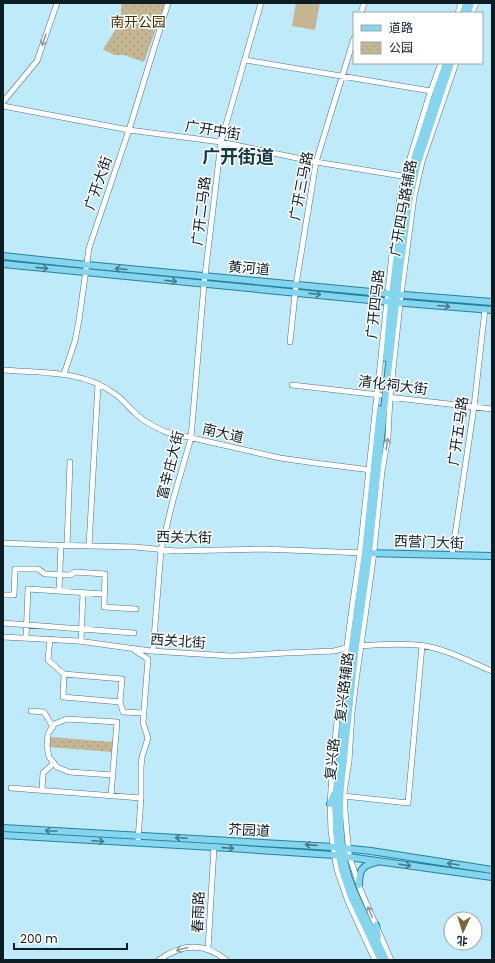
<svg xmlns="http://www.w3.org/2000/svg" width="495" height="963" font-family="Poppins,'Noto Sans SC',sans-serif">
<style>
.park{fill:url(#park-dots)}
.garden{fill:#c5b693}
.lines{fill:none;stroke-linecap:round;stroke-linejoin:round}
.minor-casing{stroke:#4c7482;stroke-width:6}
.major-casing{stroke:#25829e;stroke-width:8}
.minor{stroke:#fff;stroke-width:5}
.major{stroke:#84d5ed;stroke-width:6}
.oneway{stroke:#92999c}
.oneway2{stroke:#487988}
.labels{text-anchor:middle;stroke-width:3;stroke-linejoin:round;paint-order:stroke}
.park-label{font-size:14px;fill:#433201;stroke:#fff}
.street-label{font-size:14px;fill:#0d1d23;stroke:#fff}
.district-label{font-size:18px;font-weight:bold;fill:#123a47;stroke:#fff}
</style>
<defs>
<pattern id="park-dots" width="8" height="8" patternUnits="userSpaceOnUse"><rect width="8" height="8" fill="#c5b693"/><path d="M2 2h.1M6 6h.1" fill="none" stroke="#a89c7e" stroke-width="1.8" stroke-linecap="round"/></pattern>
</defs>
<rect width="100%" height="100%" fill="#bfeafa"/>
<path class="park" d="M121 3H165L144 62 124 55H114L103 49C113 34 123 22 121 3Z
M50 737 113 742 112 752 49 747Z"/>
<path class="garden" d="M296 3H320L315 30 292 26Z"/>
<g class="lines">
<g class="minor-casing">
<path id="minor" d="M361 13 364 3
M458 13 461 3
M472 13 476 3
M245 60 431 91
M3 102 37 61 57 3
M3 106 129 130 221 142 316 162 408 177
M290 342 296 285 316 162 354 38
M3 370C41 373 83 370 115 394 123 399 128 407 135 413 144 422 155 427 166 432L280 458 315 463 371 470
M64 374 75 341 79 320 89 248 129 130 168 3
M292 385 380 395
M388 397 492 409
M3 543 50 545 135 547 177 551 262 549 364 553
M67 546 70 462
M89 546 98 384
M452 555 474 407 485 309
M59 591 61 545
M3 595H14L15 569H38L45 574 70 575 75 572 105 574 104 607 136 609
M3 623 134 633
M3 637 78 641 151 651 231 656 286 653 334 651 350 647
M26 638 28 589 104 594
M50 639 48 660 64 674 122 679 120 702 123 712 143 713
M81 641 83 593
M358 646C378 645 397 643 417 645 443 647 468 661 492 671
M134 650 148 659 143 723 148 738 142 757 141 767V798L138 840
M153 651 161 550 173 500 191 438 204 284 221 142 261 3
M64 674 63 697 120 702
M31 711 44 712 53 727
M11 788 141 798
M42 790 43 773 54 763
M111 795 117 722 67 719 54 724 48 734 47 746 49 757 57 767 69 772 113 775
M344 796 408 803 422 646
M208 949 214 847
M159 960C181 944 204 942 226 960
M375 960 349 904 338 873 336 865 331 831 330 804 332 775 338 710 341 692 352 608 360 553 392 254 400 197 407 168 429 96 441 63
M391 960 361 891 352 864 349 854 345 811 344 793 349 761 352 713 355 688 373 560 382 471 388 437 390 397 401 295 414 197 422 162 456 63"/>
</g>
<g class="major-casing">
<path id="major" d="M463 13 466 3
M468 13 471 3
M3 256 87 265 392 294 492 302
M3 264 380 301 492 310
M386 358 391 302 398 246 405 199 409 177 415 156 446 63
M380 409 365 553 345 698 336 795V831L339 856 342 870 351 897 381 960
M366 553 492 556
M330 804 334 794
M3 828 333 847 371 851 492 870
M3 835 214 847 334 855 492 877
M359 885C359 870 362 865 377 862
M376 925 378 937
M386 960C378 942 369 925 361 907 356 896 350 884 347 872 340 845 339 815 341 786L356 646 368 562 386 391 400 270 409 203 417 166 451 63"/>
</g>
<use href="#minor" class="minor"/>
<use href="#major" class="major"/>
</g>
<defs><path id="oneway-shaft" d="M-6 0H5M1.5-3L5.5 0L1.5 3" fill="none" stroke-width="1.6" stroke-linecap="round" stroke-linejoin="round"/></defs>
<g class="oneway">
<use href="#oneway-shaft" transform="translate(44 40) rotate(109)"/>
<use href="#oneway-shaft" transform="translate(387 444) rotate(-82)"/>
<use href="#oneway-shaft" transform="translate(370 912) rotate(-113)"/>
<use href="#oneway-shaft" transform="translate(182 949) rotate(165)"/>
</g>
<g class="oneway2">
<use href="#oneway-shaft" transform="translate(42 268) rotate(6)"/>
<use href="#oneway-shaft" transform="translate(121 269) rotate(-175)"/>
<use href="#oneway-shaft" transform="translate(171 281) rotate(6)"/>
<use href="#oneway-shaft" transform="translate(315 294) rotate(6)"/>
<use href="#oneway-shaft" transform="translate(444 306) rotate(5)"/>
<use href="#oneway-shaft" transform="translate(51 831) rotate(-177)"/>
<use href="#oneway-shaft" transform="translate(181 838) rotate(-177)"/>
<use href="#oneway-shaft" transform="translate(98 841) rotate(3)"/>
<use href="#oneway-shaft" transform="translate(311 845) rotate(-176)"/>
<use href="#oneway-shaft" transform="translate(228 848) rotate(4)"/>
<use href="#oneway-shaft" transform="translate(453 864) rotate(-171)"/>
<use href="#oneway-shaft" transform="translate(405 865) rotate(8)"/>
</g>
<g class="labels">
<g class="park-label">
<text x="138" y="27">南开公园</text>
</g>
<g class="street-label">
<text transform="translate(213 130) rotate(9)" y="5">广开中街</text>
<text transform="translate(98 183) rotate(-71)" y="5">广开大街</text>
<text transform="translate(301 186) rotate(-79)" y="5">广开三马路</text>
<text transform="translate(403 208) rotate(-80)" y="5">广开四马路辅路</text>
<text transform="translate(201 211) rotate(-83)" y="5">广开二马路</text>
<text transform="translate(249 268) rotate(5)" y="5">黄河道</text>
<text transform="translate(375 304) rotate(-84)" y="5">广开四马路</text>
<text transform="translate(393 385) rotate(7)" y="5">清化祠大街</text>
<text transform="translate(458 431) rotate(-82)" y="5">广开五马路</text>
<text transform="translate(223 433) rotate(13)" y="5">南大道</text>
<text transform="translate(170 465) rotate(-76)" y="5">富辛庄大街</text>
<text transform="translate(184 537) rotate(1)" y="5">西关大街</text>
<text transform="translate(429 542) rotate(2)" y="5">西营门大街</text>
<text transform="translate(178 641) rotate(4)" y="5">西关北街</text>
<text transform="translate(344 687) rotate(-83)" y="5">复兴路辅路</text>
<text transform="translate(332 759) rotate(-84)" y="5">复兴路</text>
<text transform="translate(249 830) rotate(3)" y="5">芥园道</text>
<text transform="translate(198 912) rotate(-87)" y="5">春雨路</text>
</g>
<g class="district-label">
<text x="238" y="163">广开街道</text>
</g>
</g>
<rect width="495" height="963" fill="none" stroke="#0d1d23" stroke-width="8"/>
<rect x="353" y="12" width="130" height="52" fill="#ffffff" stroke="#9ea5a7"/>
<rect x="361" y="25" width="20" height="6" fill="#84d5ed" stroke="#9ea5a7"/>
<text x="389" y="32" font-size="12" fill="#0d1d23">道路</text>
<rect x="361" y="42" width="20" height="12" fill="url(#park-dots)" stroke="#9ea5a7"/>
<text x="389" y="52" font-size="12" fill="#0d1d23">公园</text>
<g transform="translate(463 931) rotate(184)"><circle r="19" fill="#ffffff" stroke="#9ea5a7"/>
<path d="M0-3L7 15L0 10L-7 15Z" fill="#7b6736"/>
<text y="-6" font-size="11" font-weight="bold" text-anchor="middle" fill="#0d1d23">北</text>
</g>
<path d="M14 943v6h113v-6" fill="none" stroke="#0d1d23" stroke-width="2"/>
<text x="20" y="943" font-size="12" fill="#0d1d23" stroke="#ffffff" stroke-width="3" paint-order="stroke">200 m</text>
</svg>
